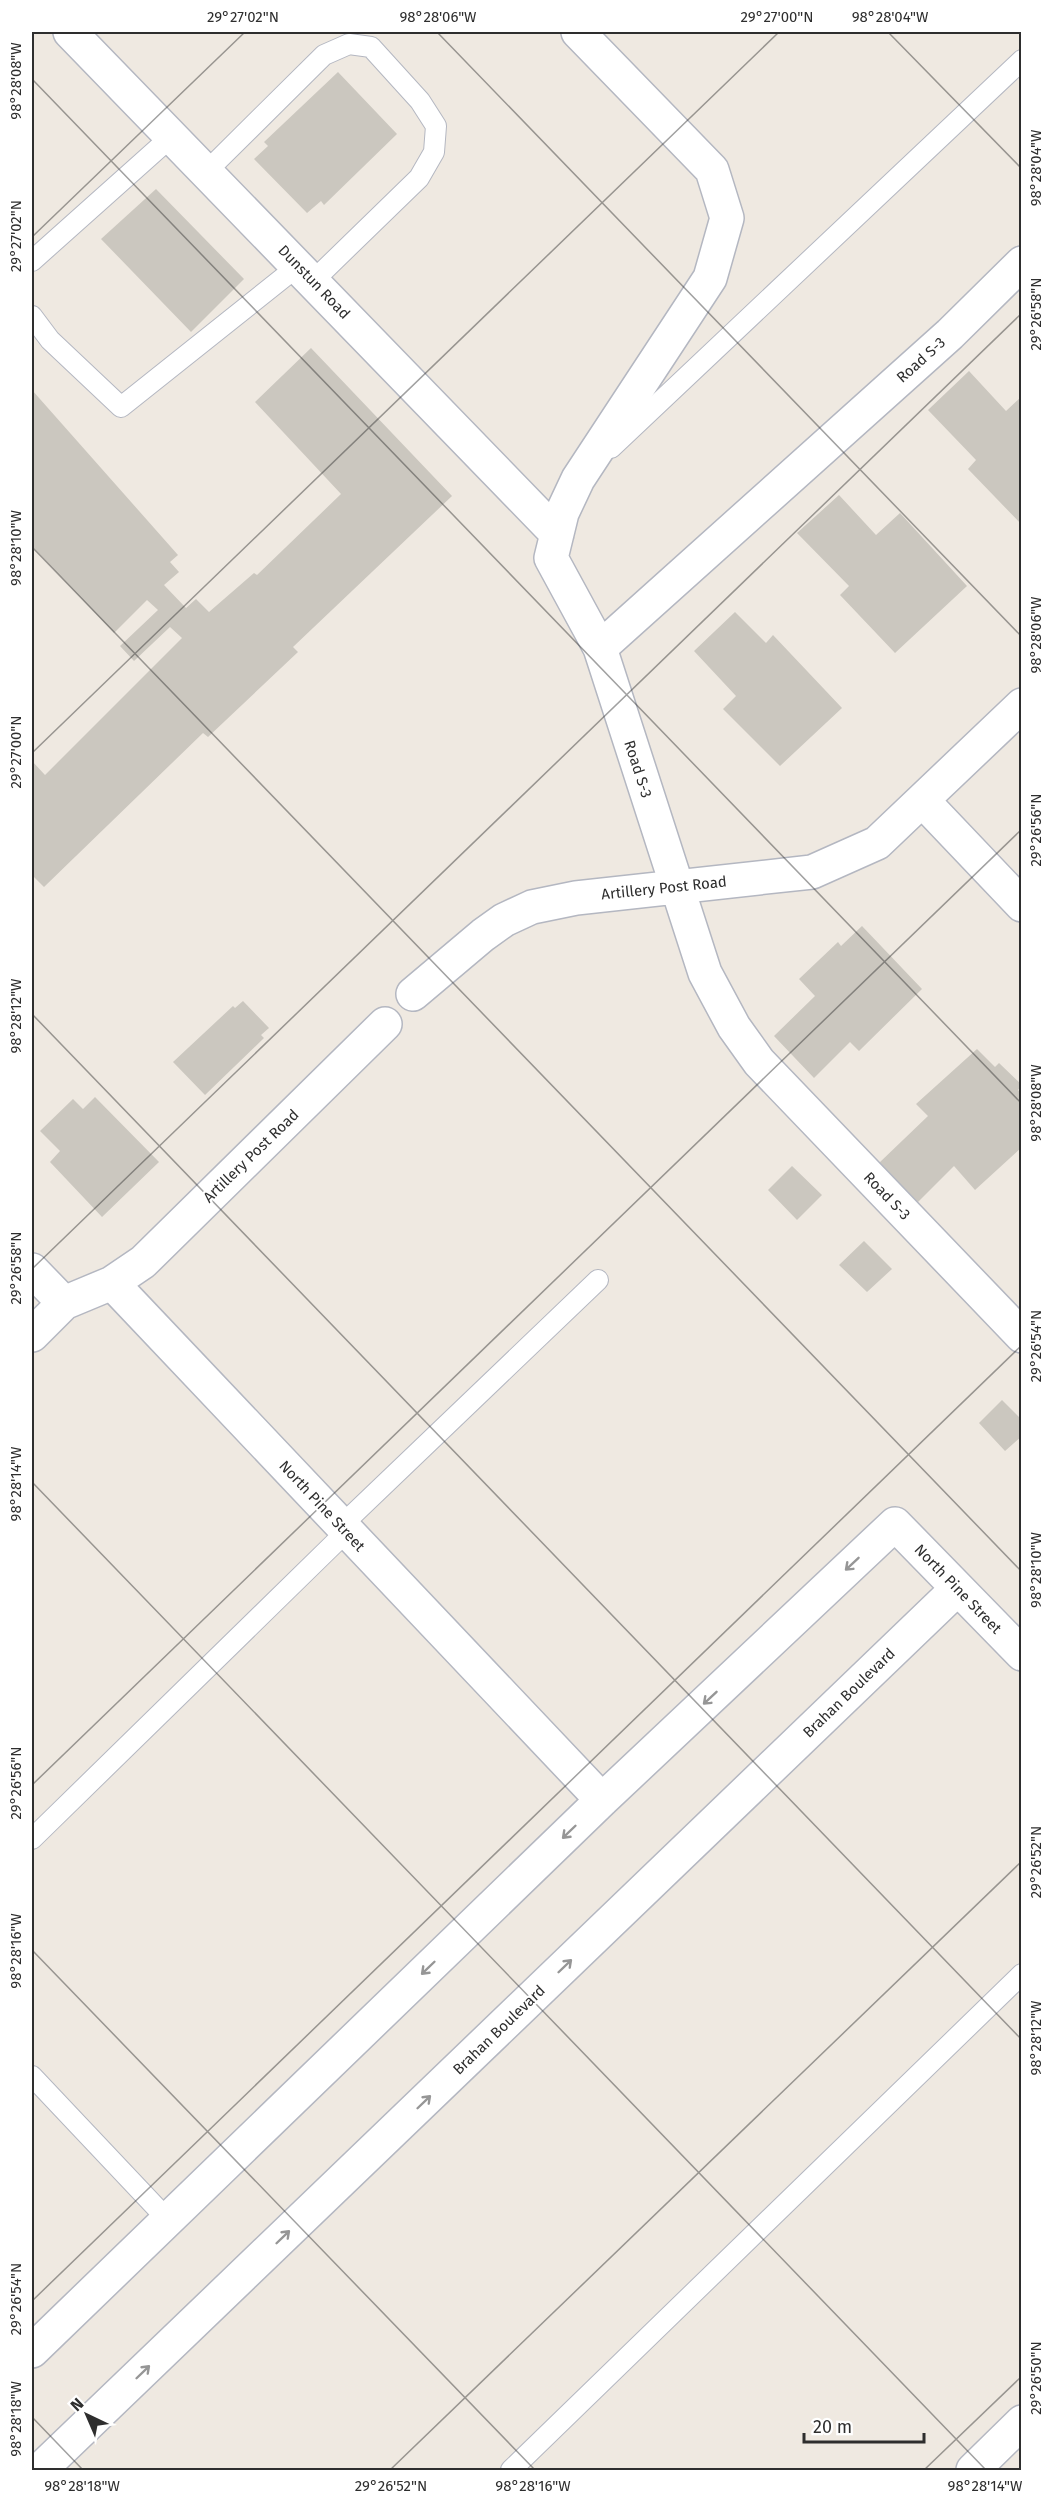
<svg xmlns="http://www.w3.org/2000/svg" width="1053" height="2502" font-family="'Fira Sans',sans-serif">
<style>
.building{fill:#cbc7bf}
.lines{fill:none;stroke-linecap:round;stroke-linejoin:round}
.service-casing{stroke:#b4b7c1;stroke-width:22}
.minor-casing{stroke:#b4b7c1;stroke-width:36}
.tertiary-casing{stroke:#b4b7c1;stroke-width:36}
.service{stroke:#fff;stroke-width:20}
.minor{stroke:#fff;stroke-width:33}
.tertiary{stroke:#fff;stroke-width:33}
.oneway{stroke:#969696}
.ticks{fill:none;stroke:#2e2e2e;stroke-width:1.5;stroke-opacity:0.45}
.labels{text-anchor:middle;stroke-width:4.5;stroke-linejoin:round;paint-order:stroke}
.street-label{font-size:15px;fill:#2e2e2e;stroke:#fff}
.neatline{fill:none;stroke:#2e2e2e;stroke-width:2}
.ticks-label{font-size:15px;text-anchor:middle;fill:#2e2e2e}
</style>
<rect width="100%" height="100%" fill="#efe9e1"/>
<path class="building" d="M338 72 397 134 324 205 321 201 307 213 254 159 268 146 264 142Z
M156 189 244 279 191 332 101 239Z
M311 348 452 496 293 647 298 652 208 737 203 733 44 887 32 875V761L45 775 182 638 170 627 134 661 120 646 158 610 147 600 114 633 32 546V390L178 555 170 562 179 572 164 585 186 608 196 599 209 612 254 573 257 575 341 494 255 402Z
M969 371 1006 411 1022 396V525L968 469 976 460 928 410Z
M839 495 876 535 900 513 967 586 895 653 840 595 849 586 797 533Z
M735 612 766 643 773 635 842 708 780 766 723 709 736 696 694 651Z
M862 926 922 989 859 1051 850 1042 814 1078 774 1036 815 996 799 979 838 942 841 946Z
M243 1001 269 1028 261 1035 264 1038 205 1095 173 1062 233 1006 235 1008Z
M977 1049 995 1067 999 1063 1022 1085 1018 1090 1022 1094V1147L975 1190 954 1166 917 1203 879 1163 928 1116 916 1104Z
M95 1097 159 1162 102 1217 50 1162 60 1151 40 1131 73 1099 83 1109Z
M792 1166 822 1195 797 1220 768 1190Z
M864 1241 892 1269 867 1292 839 1265Z
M1002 1400 1022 1420V1436L1005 1451 979 1423Z"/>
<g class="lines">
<g class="service-casing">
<path id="service" d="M206 172 324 55 349 44 371 47 420 101 436 126 434 152 419 178 313 281
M32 261 172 136
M32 316 50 340 121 407 298 266
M611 448 1022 60
M341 1526 598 1280
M32 1839 346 1532
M32 2076 168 2220
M511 2470 1022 1974"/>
</g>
<g class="minor-casing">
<path id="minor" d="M70 32 557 534
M578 32 712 170 727 218 710 278 578 479 562 513 551 558 600 648
M1022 263 950 334 600 648 705 973 734 1027 759 1062 1022 1336
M923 801 1022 905
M413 994 483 935 504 920 532 907 576 898 812 872 877 843 1022 705
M32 1270 64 1303
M112 1283 602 1800
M32 1335 64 1303 112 1283 143 1262 385 1024
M32 2351 602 1800 895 1524 1022 1654
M40 2470 957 1589"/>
</g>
<g class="tertiary-casing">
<path id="tertiary" d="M973 2470 1022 2422"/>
</g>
<use href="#service" class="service"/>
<use href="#minor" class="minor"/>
<use href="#tertiary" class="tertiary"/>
</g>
<defs><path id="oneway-shaft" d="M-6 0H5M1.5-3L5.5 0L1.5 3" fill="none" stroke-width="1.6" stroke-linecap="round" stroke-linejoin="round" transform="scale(1.5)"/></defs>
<g class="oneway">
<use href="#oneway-shaft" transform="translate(852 1564) rotate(137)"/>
<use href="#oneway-shaft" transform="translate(710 1698) rotate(137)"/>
<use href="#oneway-shaft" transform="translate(569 1832) rotate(136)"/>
<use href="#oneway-shaft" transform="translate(565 1966) rotate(-44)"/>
<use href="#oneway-shaft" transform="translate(428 1968) rotate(136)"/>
<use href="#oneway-shaft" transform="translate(424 2102) rotate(-44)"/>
<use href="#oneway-shaft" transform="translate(283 2237) rotate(-44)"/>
<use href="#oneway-shaft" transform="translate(143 2372) rotate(-44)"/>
</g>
<path class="ticks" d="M437 32 1022 637M888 32 1022 169M32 79 1022 1104M32 237 245 32M32 547 1022 1572M32 753 779 32M32 1014 1022 2040M32 1269 1022 313M32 1482 986 2470M32 1785 1022 829M32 1950 535 2470M32 2301 1022 1345M32 2417 83 2470M390 2470 1022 1861M924 2470 1022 2376"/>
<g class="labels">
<g class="street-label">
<text transform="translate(314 282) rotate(46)" y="5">Dunstun Road</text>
<text transform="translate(921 360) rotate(-42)" y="5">Road S-3</text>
<text transform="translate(638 769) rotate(72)" y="5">Road S-3</text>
<text transform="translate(664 888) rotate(-6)" y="5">Artillery Post Road</text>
<text transform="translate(251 1156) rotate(-44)" y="5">Artillery Post Road</text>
<text transform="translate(887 1196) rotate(46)" y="5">Road S-3</text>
<text transform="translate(322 1506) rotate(47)" y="5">North Pine Street</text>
<text transform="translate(958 1589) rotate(46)" y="5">North Pine Street</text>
<text transform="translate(849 1693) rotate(-44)" y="5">Brahan Boulevard</text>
<text transform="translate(499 2030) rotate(-44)" y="5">Brahan Boulevard</text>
</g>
</g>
<rect width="1053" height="2502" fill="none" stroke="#ffffff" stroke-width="66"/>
<g transform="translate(87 2415) rotate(316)" stroke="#ffffff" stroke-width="4.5" paint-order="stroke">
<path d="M0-4.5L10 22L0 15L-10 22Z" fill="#2e2e2e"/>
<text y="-9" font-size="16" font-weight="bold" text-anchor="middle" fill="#2e2e2e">N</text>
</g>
<path d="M804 2433v9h120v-9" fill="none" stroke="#2e2e2e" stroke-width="3"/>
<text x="813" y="2433" font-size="18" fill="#2e2e2e" stroke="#ffffff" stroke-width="4.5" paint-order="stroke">20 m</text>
<rect x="33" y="33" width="987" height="2436" class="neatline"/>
<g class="ticks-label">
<text x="243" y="22">29°27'02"N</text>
<text x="438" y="22">98°28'06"W</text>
<text x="777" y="22">29°27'00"N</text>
<text x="890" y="22">98°28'04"W</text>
<text transform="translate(16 81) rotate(-90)" y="5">98°28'08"W</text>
<text transform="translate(1036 168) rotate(-90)" y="5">98°28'04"W</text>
<text transform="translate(16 236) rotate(-90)" y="5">29°27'02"N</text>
<text transform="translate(1036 314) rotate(-90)" y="5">29°26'58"N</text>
<text transform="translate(16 548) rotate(-90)" y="5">98°28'10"W</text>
<text transform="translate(1036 635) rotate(-90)" y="5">98°28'06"W</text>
<text transform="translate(16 752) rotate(-90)" y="5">29°27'00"N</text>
<text transform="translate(1036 830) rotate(-90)" y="5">29°26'56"N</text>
<text transform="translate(16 1016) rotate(-90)" y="5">98°28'12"W</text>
<text transform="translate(1036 1103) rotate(-90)" y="5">98°28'08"W</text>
<text transform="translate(16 1268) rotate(-90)" y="5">29°26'58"N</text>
<text transform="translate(1036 1346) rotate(-90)" y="5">29°26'54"N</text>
<text transform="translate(16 1484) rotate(-90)" y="5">98°28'14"W</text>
<text transform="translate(1036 1570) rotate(-90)" y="5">98°28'10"W</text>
<text transform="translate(16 1783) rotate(-90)" y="5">29°26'56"N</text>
<text transform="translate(1036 1862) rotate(-90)" y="5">29°26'52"N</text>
<text transform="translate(16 1951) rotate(-90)" y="5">98°28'16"W</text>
<text transform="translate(1036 2038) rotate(-90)" y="5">98°28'12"W</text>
<text transform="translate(16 2299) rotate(-90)" y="5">29°26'54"N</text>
<text transform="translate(1036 2378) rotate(-90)" y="5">29°26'50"N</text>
<text transform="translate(16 2419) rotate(-90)" y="5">98°28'18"W</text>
<text x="82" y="2491">98°28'18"W</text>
<text x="391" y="2491">29°26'52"N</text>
<text x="533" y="2491">98°28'16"W</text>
<text x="985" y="2491">98°28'14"W</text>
</g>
</svg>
